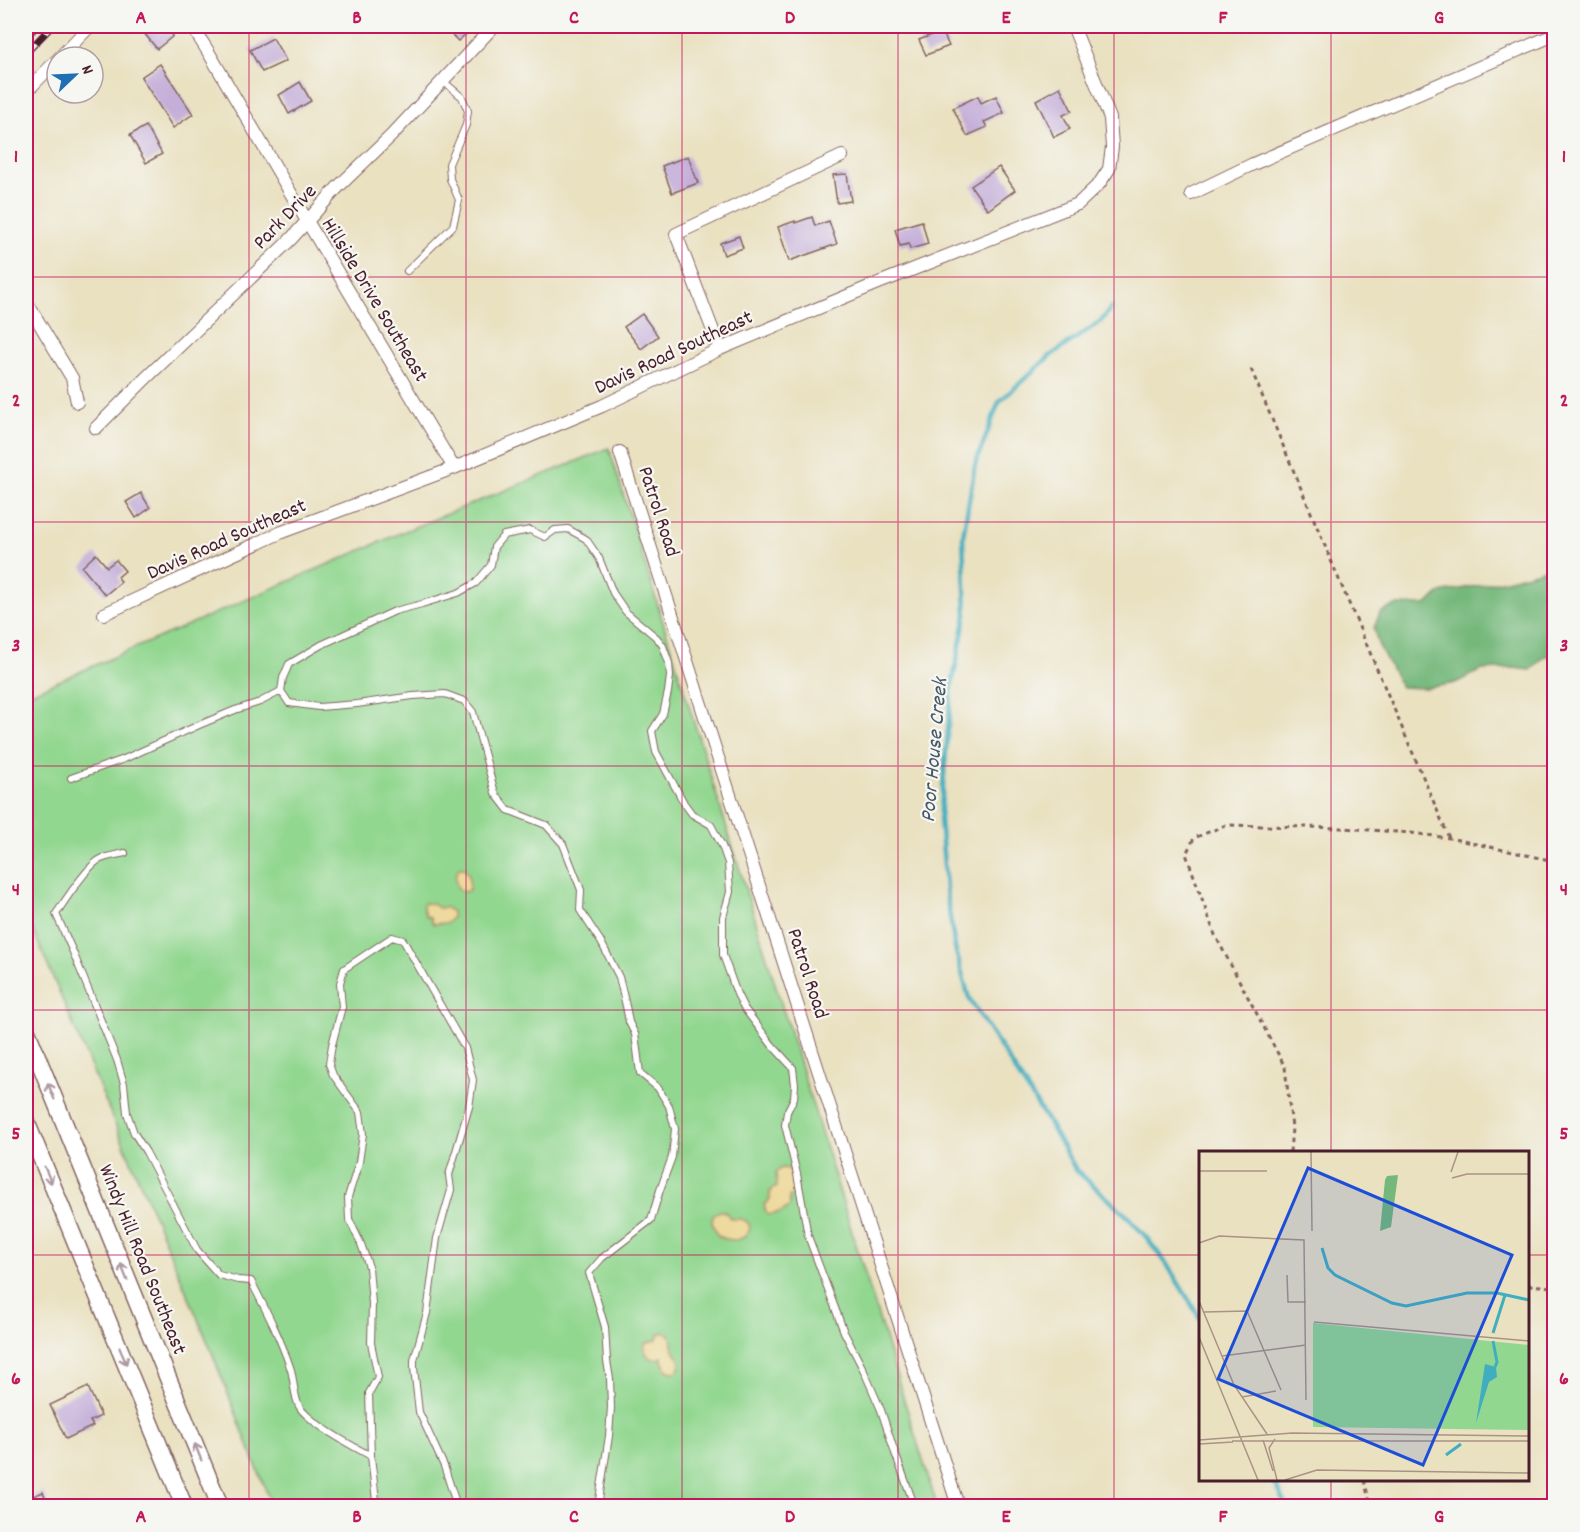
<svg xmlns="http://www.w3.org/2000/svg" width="1580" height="1532" font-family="Dekko,sans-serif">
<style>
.green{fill:#92d790;stroke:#6e7b5e;stroke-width:1.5}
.forest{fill:#75b87a;stroke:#606c52;stroke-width:1.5}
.sand{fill:#eeda9e;stroke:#9c7c64;stroke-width:1.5}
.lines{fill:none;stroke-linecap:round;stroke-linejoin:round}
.stream{stroke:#41aebf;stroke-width:4.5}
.building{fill:#c5afd9}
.service-casing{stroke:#826360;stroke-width:8}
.minor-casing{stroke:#826360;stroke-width:14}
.secondary-casing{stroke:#826360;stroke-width:19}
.path{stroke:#826360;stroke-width:3;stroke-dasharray:4.5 4.5;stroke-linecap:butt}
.service{stroke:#fff;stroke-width:6}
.minor{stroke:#fff;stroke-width:12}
.secondary{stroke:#fff;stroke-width:16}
.rail-casing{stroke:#4a1f2b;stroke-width:7}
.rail{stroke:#f6f6f2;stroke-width:4.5;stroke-dasharray:14;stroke-linecap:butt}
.oneway{stroke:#ae9aa0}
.grid{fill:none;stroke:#c2185b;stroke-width:1.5;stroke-opacity:0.55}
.labels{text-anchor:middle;stroke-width:4.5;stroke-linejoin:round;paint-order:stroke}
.street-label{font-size:21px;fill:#4a1f2b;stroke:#f6f6f2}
.water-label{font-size:22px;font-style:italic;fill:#465866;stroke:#f6f6f2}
.inset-river{fill:none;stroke:#41aebf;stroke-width:3}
.inset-road{fill:none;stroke:#aa9385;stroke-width:1.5}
.view{fill:#1d4ed8;fill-opacity:0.15;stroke:#1d4ed8;stroke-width:3}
.inset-edge{fill:none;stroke:#4a1f2b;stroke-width:3}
.neatline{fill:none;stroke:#c2185b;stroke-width:2}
.grid-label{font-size:20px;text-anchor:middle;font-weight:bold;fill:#c2185b}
</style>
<rect width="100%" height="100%" fill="#f6f6f2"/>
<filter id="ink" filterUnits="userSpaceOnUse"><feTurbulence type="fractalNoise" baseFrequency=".0167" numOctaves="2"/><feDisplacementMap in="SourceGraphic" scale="12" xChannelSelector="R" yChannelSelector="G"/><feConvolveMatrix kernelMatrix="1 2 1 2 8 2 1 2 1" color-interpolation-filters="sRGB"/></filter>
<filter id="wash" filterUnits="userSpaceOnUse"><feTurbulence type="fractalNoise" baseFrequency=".008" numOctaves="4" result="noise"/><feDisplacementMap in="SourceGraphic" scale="24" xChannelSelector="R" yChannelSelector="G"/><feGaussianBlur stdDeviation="1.35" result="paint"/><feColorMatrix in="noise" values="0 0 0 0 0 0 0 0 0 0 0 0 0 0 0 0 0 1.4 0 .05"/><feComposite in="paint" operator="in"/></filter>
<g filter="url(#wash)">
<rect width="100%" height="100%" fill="#eae1c1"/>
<path class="green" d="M609 448 937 1506H272L209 1345 26 914V695L410 529Z"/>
<path class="forest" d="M1554 567V655L1545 656 1531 670 1513 668 1482 670 1455 683 1427 688 1401 687 1378 644 1374 628 1380 613 1396 605H1426L1440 593 1506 580Z"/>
<path class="sand" d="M459 868H464C470 873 470 883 469 890L465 892 459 890C455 883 453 875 459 868Z
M425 903 433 904 439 908 445 907 452 912V918L447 923 433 924 430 917 426 916 423 909V905Z
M782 1168C792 1168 793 1173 792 1182L797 1189C796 1195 793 1195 789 1197L790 1206 782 1212 769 1215 766 1213 764 1205 770 1199V1192L772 1189 777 1187 776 1172Z
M720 1211H724L732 1219C765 1216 747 1253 717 1235L712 1222 713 1216Z
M664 1332 671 1336C672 1341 671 1347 674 1350 676 1355 680 1357 680 1363 680 1378 662 1374 662 1357 651 1363 643 1355 645 1343L657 1340 658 1335Z"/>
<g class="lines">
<path class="stream" d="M1111 308 1101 321 1050 356 999 402 975 465 963 536 966 615 952 684 940 819 947 899 955 948 969 998 1047 1120 1076 1170 1126 1215 1147 1238 1166 1263 1200 1318
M1273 1480 1287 1506"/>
</g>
<g id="blocks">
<path class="building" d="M153 26H165L173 36 157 49 144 33Z
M443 26H475L458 41Z
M942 31 949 46 926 55 919 40Z
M273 38 286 61 262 72 250 50Z
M160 64 193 114 173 128 141 77Z
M300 82 311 101 289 114 279 95Z
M1060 87 1072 111 1063 115 1070 129 1054 137 1036 100Z
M978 96 981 103 996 96 1004 113 984 122 987 127 967 136 953 108Z
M146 126 162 154 146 163 130 135Z
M688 156 698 183 672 193 662 166Z
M999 167 1015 190 988 210 971 186Z
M847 174 851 201 837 203 833 175Z
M812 217 815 226 829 221 837 244 789 261 778 227 795 221V223Z
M922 221 928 244 910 249 909 244 900 246 895 229Z
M739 236 743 248 724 255 720 243Z
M642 314 658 336 641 349 624 327Z
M141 493 150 508 136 518 126 502Z
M96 554 107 567 116 560 125 571 118 577 121 582 105 595 82 567Z
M88 1387 101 1416 90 1421 93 1426 66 1439 50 1405Z
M43 1492 49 1506H26V1499Z"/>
</g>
</g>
<g filter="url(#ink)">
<use href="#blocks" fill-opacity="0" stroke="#826360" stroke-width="1.5"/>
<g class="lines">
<g class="service-casing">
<path id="service" d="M735 26H741
M407 271 453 226 459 200 450 179 449 164 466 125 468 111 462 97 443 81
M71 778 124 759 199 725 235 710 260 702 281 691
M125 853C117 855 108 856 101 859 89 863 64 902 56 914L73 952 117 1060 124 1084 127 1113 134 1133 146 1152 197 1250 219 1275 238 1280 251 1281C266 1310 281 1339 291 1370 294 1381 294 1397 299 1406 308 1423 354 1447 371 1456L376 1501 378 1506
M371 1456 369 1393 378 1377 371 1343 372 1304 369 1267 361 1244 349 1219 348 1197 359 1162 363 1134 360 1112 333 1075 329 1064 332 1045 342 1007 340 983 344 969 392 937 403 940 465 1048 473 1080 469 1107 449 1175 451 1190 437 1238 427 1313 414 1360V1368L419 1412 444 1466 457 1506
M598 1506 609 1436 611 1407 610 1379 607 1361 605 1327 589 1273 602 1258 651 1220 660 1190 672 1157 675 1129 669 1106 658 1088 640 1073 635 1034 629 1022 626 1006 619 977 601 942 580 910 581 890 563 844 546 825 508 810 495 793 473 712 464 701 445 694 413 696 357 704 319 707 289 703 281 691 283 678 289 664 321 645 395 611 422 604 458 593 476 583 491 565 494 547 504 535 530 530 545 537 555 530 568 529 586 539 599 558 613 593 626 612 657 638 663 646 669 663 670 676 668 692 663 714 652 731 656 752 684 803 692 814 711 825 722 846 728 863 730 892 723 917V955L737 994 744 1008 772 1045 793 1068 795 1085 794 1098 787 1112 785 1125 797 1174 808 1236 844 1332 863 1369 881 1410 895 1453 912 1499 916 1506"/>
</g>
<g class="minor-casing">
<path id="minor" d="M192 26 209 53 307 221 454 468
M60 57 90 26
M26 92 57 60
M1191 194 1253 164 1554 35
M26 301 72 378 77 402
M720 349 676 234 842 156
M96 428 146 378 290 240 338 187 391 136 494 26
M620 452 958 1506
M104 614 282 532 454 468 602 406 720 349 876 284 1078 204 1099 184 1109 169 1112 147 1110 118 1073 26"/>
</g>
<g class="secondary-casing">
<path id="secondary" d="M26 1029 220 1506
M26 1121 184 1506"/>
</g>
<path class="path" d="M1251 369 1348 601 1449 838
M1290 1152 1292 1128 1285 1067 1215 935 1186 854 1194 838 1226 825 1343 828 1411 833 1449 838 1554 861
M1528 1285 1554 1287
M1364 1480 1371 1506"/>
<use href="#service" class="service"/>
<use href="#minor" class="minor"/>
<use href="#secondary" class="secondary"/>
<g class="rail-casing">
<path id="rail" d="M26 37 37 26
M26 53 52 26"/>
</g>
<use href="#rail" class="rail"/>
</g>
<defs><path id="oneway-shaft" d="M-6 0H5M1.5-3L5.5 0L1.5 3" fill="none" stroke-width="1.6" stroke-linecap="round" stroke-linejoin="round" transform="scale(1.5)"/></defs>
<g class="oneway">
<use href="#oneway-shaft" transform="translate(51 1091) rotate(-112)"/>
<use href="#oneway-shaft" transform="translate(48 1175) rotate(67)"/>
<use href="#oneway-shaft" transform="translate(124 1272) rotate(-112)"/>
<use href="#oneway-shaft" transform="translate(123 1356) rotate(67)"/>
<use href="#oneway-shaft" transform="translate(198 1452) rotate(-112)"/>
</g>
</g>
<path class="grid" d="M249 26V1506M466 26V1506M682 26V1506M898 26V1506M1114 26V1506M1331 26V1152M26 277H1554M26 522H1554M26 766H1554M26 1010H1554M26 1255H1200M1528 1255H1554M1331 1480V1506"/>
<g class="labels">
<g class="street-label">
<text transform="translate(284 216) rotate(-46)" y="7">Park Drive</text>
<text transform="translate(376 299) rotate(59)" y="7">Hillside Drive Southeast</text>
<text transform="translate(673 351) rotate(-25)" y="7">Davis Road Southeast</text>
<text transform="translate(660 511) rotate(72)" y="7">Patrol Road</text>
<text transform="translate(226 538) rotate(-24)" y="7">Davis Road Southeast</text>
<text transform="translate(809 973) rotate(72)" y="7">Patrol Road</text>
<text transform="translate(144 1259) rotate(68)" y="7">Windy Hill Road Southeast</text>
</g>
<g class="water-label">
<text transform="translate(932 750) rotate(-85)" y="8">Poor House Creek</text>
</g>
</g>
<g transform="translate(1199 1151)">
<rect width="330" height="330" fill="#eae1c1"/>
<path d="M114 172 330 194V279L114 276Z" fill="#92d790"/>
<path d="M199 24 192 76 181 80 186 29 188 25Z" fill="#75b87a"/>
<path d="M286 213 297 216 298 226 290 231 277 272Z" fill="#41aebf"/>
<path class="inset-river" d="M123 97 129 117 136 124 193 152 207 155 268 142H298L330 149M294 182 306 144M294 190 298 211 296 216M247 304 262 293"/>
<path class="inset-road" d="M112 1 113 80M0 20H68M252 21 259 1M253 27 268 23H330M0 92 20 85 105 89 107 249M88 124 89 151H107M0 150 35 234 68 283M5 161 48 160 82 239M115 171 330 190M0 186 59 329M23 205 107 194M43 246 77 240M76 288 70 297 78 329M0 289 93 282 330 285M64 289 74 320M33 290H330M0 293 34 291M86 329 118 319 330 322"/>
<path class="view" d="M109 17 313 104 224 314 19 228Z"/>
<rect width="330" height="330" class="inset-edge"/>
</g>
<rect width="1580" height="1532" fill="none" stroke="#f6f6f2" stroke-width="66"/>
<g transform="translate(75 75) rotate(67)"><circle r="28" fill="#f6f6f2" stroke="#b1a0a2" stroke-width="1.5"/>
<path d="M0-4.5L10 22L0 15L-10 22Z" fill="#1f6fb2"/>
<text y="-9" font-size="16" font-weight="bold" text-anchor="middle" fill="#4a1f2b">N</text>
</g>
<rect x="33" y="33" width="1514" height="1466" class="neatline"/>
<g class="grid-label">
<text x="141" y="23">A</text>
<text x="357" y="23">B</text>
<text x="574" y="23">C</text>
<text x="790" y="23">D</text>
<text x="1006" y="23">E</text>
<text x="1223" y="23">F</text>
<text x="1439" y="23">G</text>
<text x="16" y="162">1</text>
<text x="1564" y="162">1</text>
<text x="16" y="406">2</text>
<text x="1564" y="406">2</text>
<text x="16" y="651">3</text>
<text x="1564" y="651">3</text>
<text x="16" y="895">4</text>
<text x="1564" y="895">4</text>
<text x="16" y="1139">5</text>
<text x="1564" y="1139">5</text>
<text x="16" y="1384">6</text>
<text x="1564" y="1384">6</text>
<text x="141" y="1522">A</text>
<text x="357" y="1522">B</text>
<text x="574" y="1522">C</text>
<text x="790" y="1522">D</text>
<text x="1006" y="1522">E</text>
<text x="1223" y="1522">F</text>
<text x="1439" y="1522">G</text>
</g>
</svg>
